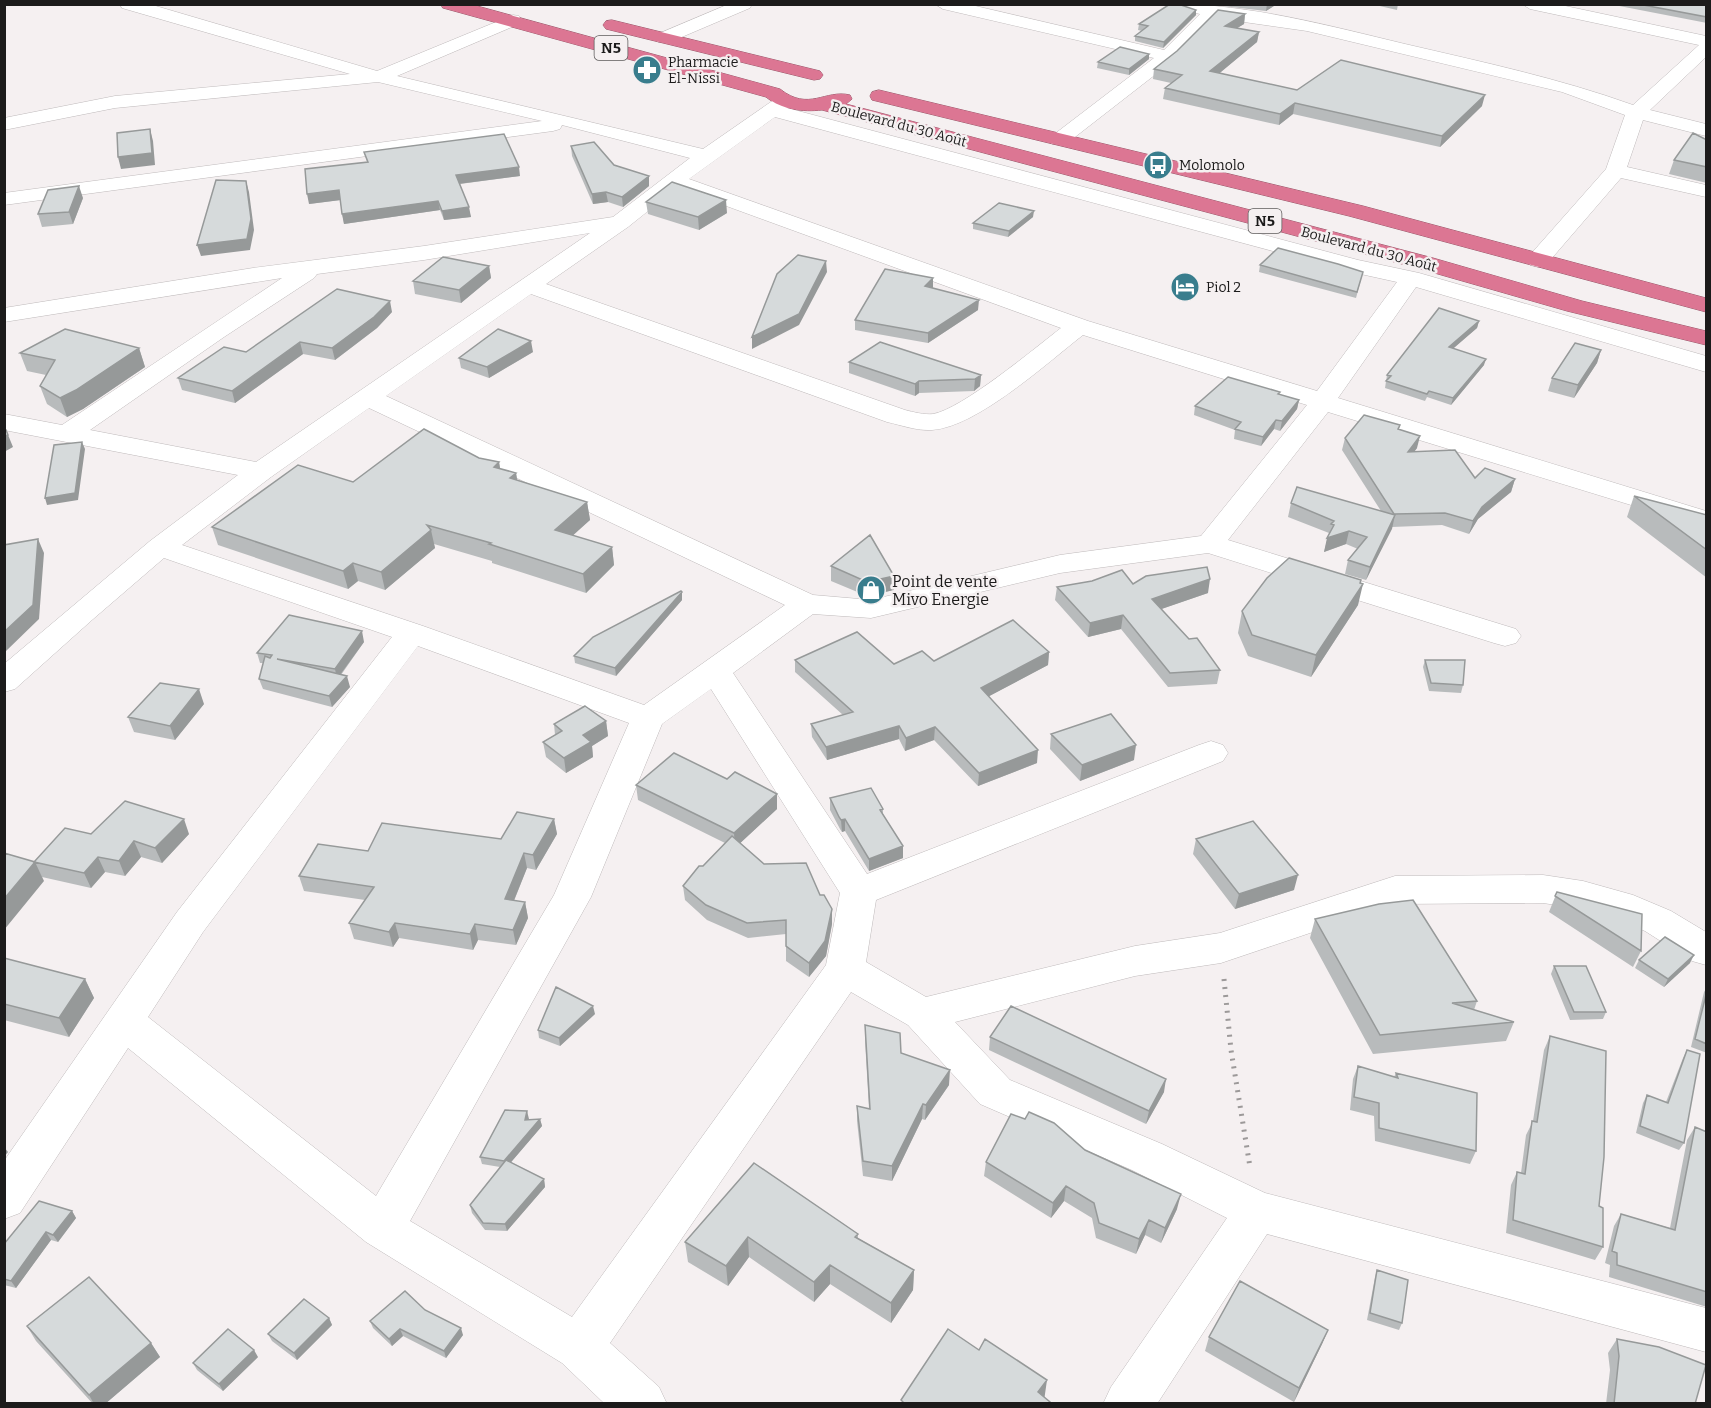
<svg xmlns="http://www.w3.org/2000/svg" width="1711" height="1408" font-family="Bitter,serif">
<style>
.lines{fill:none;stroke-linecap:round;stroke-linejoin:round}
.minor-casing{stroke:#bfbabb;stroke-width:1}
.highway-casing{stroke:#995669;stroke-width:1}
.path{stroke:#9c9999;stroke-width:5;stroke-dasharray:2 6;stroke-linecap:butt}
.minor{fill:#fff;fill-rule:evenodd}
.highway{fill:#dc7693;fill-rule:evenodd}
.wall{fill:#b8bbbc}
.shaded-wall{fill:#969999}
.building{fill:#d6dadb;stroke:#969999;stroke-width:1.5}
.labels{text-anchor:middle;stroke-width:5;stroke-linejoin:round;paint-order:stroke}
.far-poi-label{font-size:14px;fill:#1c1b1b;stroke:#f5f0f1;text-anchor:start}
.far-street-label{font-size:14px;fill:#1c1b1b;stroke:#f5f0f1}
.shield{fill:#f5f0f1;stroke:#5d5b5b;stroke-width:1.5}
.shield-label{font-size:15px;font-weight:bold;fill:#1c1b1b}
.poi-label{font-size:16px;fill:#1c1b1b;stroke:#f5f0f1;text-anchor:start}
</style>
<rect width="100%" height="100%" fill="#f5f0f1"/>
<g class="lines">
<g class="minor-casing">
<path id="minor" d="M120 4H149L377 71 513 15 519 16 521 20 519 24 397 76 703 149 778 97H792L794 101 787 108 1358 260 1419 273 1706 356V372L1416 287 1338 398 1706 511V528L1328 412 1228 540 1516 629 1521 636 1516 643 1505 646 1494 643 1208 553 1060 573 871 618 813 614 733 673 867 874 1199 745 1211 741 1223 745 1228 753 1223 761 876 900 866 962 926 997 1135 946 1220 933 1395 876 1543 875 1583 881 1633 895 1671 911 1706 932V965L1692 961 1645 931 1610 916 1583 909 1543 903 1396 904 1221 963 1135 976 955 1022 1010 1080 1162 1144 1265 1193 1706 1308V1352L1267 1234 1157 1404H1103L1111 1387 1227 1218 1132 1170 980 1104 908 1025 851 992 610 1343 659 1387 667 1404H605L562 1363 366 1242 128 1048 20 1213 4 1219V1161L177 912 392 637 164 558 92 620 15 689 4 692V664L150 541 238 475 4 430V414L62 425 282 278 4 322V308L253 268 424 246 613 217 690 158 562 125 560 129 553 131 4 205V193L542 121 378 82 115 108 4 130V118L115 96 350 74 122 8ZM775 117 1347 271 1397 282 1317 391 1088 321 689 179ZM677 188 1061 328C1035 348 962 409 933 414 924 415 913 412 905 410L546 284 628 227ZM590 233 256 462 90 430 224 337 314 278 317 274 424 260ZM531 294 887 422C901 425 917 431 932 430 977 427 1047 363 1083 335L1307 405 1201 536 1060 555 871 600 813 595 386 396ZM369 408 785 605 644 705 423 626 182 545 271 477ZM418 646 629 723 554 895 376 1196 148 1017 203 932ZM711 689 840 893 826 965 572 1317 410 1221 591 897 662 724Z
M729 4H752L750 8 670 42H658L655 38 658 34Z
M935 4H967L1164 50 1200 14 1174 8 1172 4C1249 4 1330 26 1405 44 1482 62 1558 78 1633 105L1699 45 1530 9 1522 4H1556L1706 36V57L1650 110 1706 124V136L1643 120 1627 167 1706 185V197L1621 178 1546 265 1538 267 1530 265 1527 260 1530 255 1606 169 1625 115 1562 92 1307 31 1216 18 1174 60 1066 144H1052L1049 140 1052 136 1154 58 943 9Z"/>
</g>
<g class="highway-casing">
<path id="highway" d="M441 4H470L780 89C809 112 825 89 850 95L852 99 846 104 1433 258 1582 301 1706 331V345L1567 311 1417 268 822 110C803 112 782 110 766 97L443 8Z
M612 20 820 71 823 75 820 79 814 80 606 29 603 25 606 21Z
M879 90 1363 206 1706 298V312L1349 216 872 100 870 96 872 92Z"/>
</g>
<path class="path" d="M1224 979 1231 1050 1250 1167"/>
<use href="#minor" class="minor"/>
<use href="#highway" class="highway"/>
</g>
<path class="wall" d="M1205 4H1277L1266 11Z
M1371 4H1398L1397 10Z
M1609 4H1707V23Z
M1196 10V15L1163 48 1135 41V36L1142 31 1138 30 1139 24Z
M1245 14 1244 24 1237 28 1259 32 1257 42 1219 73 1297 90 1482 106 1440 147 1293 114 1279 125 1163 99 1165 88 1171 83 1153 79 1154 69 1177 51Z
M1149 54V59L1129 75 1097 68 1098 62Z
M1707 140V183L1669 174 1674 160Z
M571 146 614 165 649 176V186L623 207 608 202 593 204 572 156Z
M364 152 520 176 460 184 471 217 444 220 440 210 344 224 340 200 309 204 367 162Z
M83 198 73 224 42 227 38 214Z
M646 202 727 213 699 230 648 214Z
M1033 217 1008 237 973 229V223Z
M1260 265 1363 272 1356 298 1259 272Z
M489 266 491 278 461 303 415 294 413 281Z
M933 288 978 310 928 343 855 330V320Z
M392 312 377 328 335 360 303 354 235 403 182 390 178 378 246 352Z
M1479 321 1477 328 1453 348 1484 365 1451 405 1427 397 1425 401 1385 388 1387 375Z
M139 348 145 367 83 409 67 417 47 404 40 386 46 375 27 371 20 353Z
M1601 350 1597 363 1574 398 1548 391 1552 378Z
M533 352 489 378 461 368 459 358Z
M849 362 981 375 980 386 974 391 919 393 915 396 849 373Z
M1279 394 1299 400 1297 409 1280 431 1274 429 1261 446 1234 439 1235 430 1194 415 1195 406Z
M1400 425 1399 430 1417 448 1414 452 1475 478 1515 479 1511 492 1478 519 1469 534 1442 525 1392 527 1366 580 1345 574 1348 560 1358 549 1346 544 1324 552 1329 533 1288 517 1291 503 1381 511 1342 450 1345 438Z
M479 458 499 462 500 469 516 473 517 480 587 502 590 520 572 535 612 547 614 565 586 593 492 563V561L434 544 435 548 385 590 358 581 348 589 218 545 212 527 353 482Z
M1634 496 1707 515V578L1627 517Z
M831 566 894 576V590L867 596 831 581Z
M1360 583 1358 605 1311 677 1248 656 1238 633 1242 611Z
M1133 584 1208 593 1161 609 1189 639 1220 670 1217 684 1168 687 1121 629 1088 637 1055 600 1057 587Z
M682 592V600L616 676 575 663 574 656Z
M364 642 341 675 350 687 332 707 263 689 259 679 263 663H260L257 653Z
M1049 652 1048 665 989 696 1037 763 978 786 934 740 905 751 899 739 827 760 812 737 811 724 843 715 795 672V660L894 664Z
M1425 660 1463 685 1461 693 1429 691 1423 667Z
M204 704 175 740 134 732 128 717Z
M606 721 608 736 592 746 593 757 566 773 546 757 543 742 555 735 554 724Z
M1051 734 1134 760 1080 781 1050 749Z
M727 779 777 794V809L740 843 764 864 820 895 832 909V924L826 956 809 977 786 961V934L748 938 707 920 685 900 683 886 725 843 638 800 636 785Z
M830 798 883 809V814L903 846V858L869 871 845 831 842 832 840 829 830 810Z
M554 819 557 834 536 870 527 868 514 901 525 902 528 918 516 945 478 940 473 950 399 938 393 947 354 939 349 923 365 900 304 891 299 876 368 851 501 839Z
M91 834H189L162 863 141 857 125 876 105 872 91 888 42 877 44 881 34 862Z
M1196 839 1294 890 1235 909 1193 854Z
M1557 892 1641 951 1633 967 1549 912Z
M1315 919 1477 1001 1474 1010 1514 1022 1506 1041 1373 1054 1310 938Z
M4 958 85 979 94 998 69 1037 4 1020Z
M1639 960 1690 963 1664 987 1635 968Z
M1554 966 1606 1012 1603 1019 1570 1020 1551 974Z
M1707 987V1053L1691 1047 1704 992Z
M595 1014 560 1046 539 1038 538 1030Z
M865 1025 901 1053 949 1085 925 1120 922 1119 892 1181 863 1176 857 1121V1106L869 1109 865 1040Z
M1550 1036 1599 1206 1603 1247 1595 1260 1506 1233 1511 1185 1517 1172 1521 1173 1526 1135 1533 1121 1544 1050Z
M990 1037 1164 1092 1146 1124 989 1050Z
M1687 1050 1684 1143 1679 1150 1636 1133 1643 1103 1647 1095 1666 1102 1683 1058Z
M1358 1066 1394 1077 1396 1073 1476 1151 1470 1164 1375 1141 1374 1116 1350 1110 1353 1079Z
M529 1119H540L542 1126 511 1162 544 1179 545 1187 507 1231 485 1230 472 1213 470 1205 500 1167 482 1164 480 1157Z
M1695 1127 1707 1132V1307L1609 1277 1610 1265 1605 1263 1614 1226 1621 1214 1670 1228 1687 1140Z
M1085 1150 1177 1209 1161 1243 1145 1235 1136 1254 1096 1238 1092 1218 1064 1201 1051 1218 984 1176 986 1162Z
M754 1163 858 1234V1238L914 1270 913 1290 891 1323 830 1284 814 1302 749 1257 728 1286 688 1262 685 1242Z
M72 1211 76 1218 58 1242 51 1240 16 1288 4 1285V1244Z
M1377 1270 1402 1323 1399 1330 1367 1320 1375 1277Z
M425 1310 463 1335 446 1358 403 1336 392 1346 373 1328 370 1321Z
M329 1318 332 1325 297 1360 272 1341 268 1334Z
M27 1326 151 1343 160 1357 105 1404H93L36 1341Z
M1328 1330 1322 1344 1294 1402 1205 1351 1209 1337Z
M1617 1339 1695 1404H1606L1610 1370 1608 1353Z
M258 1357 223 1391 197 1370 193 1363Z"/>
<path class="shaded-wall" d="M1267 4H1277L1266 11Z
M1196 10V15L1163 48 1164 42Z
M1245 14 1244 24 1224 36 1225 26Z
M1259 32 1257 42 1209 82 1210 71Z
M1149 54V59L1129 75V69Z
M1485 95 1482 106 1440 147 1442 136Z
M1295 103 1293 114 1279 125 1280 114Z
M150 129 153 141 155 165 121 169 118 157Z
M519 167 520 176 458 184 456 175Z
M649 176V186L623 207 622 197Z
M246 181 249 192 254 230 250 250 201 256 197 245Z
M79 186 83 198 73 224 69 212Z
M339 190 341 200 309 204 307 194Z
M606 192 608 202 593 204 592 194Z
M726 200 727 213 699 230 698 217Z
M438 201 440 210 344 224 342 214Z
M469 207 471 217 444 220 442 211Z
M1034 211 1033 217 1008 237 1009 231Z
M826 261 827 272 799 325 752 349V337Z
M489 266 491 278 461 303 459 290Z
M933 278V288L925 286Z
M979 300 978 310 928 343V333Z
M390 301 392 312 377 328 335 360 332 348Z
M1479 321 1477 328 1447 354 1449 347Z
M531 341 533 352 489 378 487 367Z
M300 342 303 354 235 403 232 391Z
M139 348 145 367 83 409 67 417 60 398Z
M1601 350 1597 363 1574 398 1578 385Z
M1486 359 1484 365 1451 405 1453 398Z
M981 375 980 386 974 391 975 379Z
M919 381V393L915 396V384Z
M1299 400 1297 409 1280 431 1282 421Z
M1276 420 1274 429 1261 446 1263 437Z
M6 430 13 447 4 452V436Z
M1420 436 1417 448 1405 464 1408 452Z
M82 442 85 449 78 500 47 505 45 498Z
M499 462 502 480 494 467Z
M516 473 519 491 510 478Z
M1515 479 1511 492 1478 519 1469 534 1473 521 1482 507Z
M587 502 590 520 558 549 555 530Z
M1395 515 1392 529 1366 580 1370 567Z
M431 530 435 548 385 590 381 572Z
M1349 531 1346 544 1324 552 1327 538Z
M38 539 44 553 39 619 4 653V632Z
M612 547 614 565 586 593 583 574Z
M353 563 358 581 348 589 343 571Z
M894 576V590L867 596V582Z
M1210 579 1208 593 1150 613 1152 599Z
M1363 584 1358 605 1311 677 1316 655Z
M682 592V600L616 676 615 668Z
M1123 615 1121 629 1088 637 1090 623Z
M362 631 364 642 337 679 335 669Z
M1049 652 1048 665 980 701 981 688Z
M347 676 350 687 332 707 329 696Z
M199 689 204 704 175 740 170 726Z
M606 721 608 736 592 746 593 757 566 773 564 758 583 735Z
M899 726V739L827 760 826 747Z
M935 727 934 740 905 751 906 738Z
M1136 745 1134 760 1080 781 1082 765Z
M1038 750 1037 763 978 786 979 773Z
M777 794V809L735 848 734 833Z
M184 819 189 834 162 863 155 848Z
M554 819 557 834 536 870 533 855Z
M845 819V831L842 832 841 820Z
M134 841 141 857 125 876 119 861Z
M903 846V858L869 871V859Z
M524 853 527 868 508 915 505 899Z
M98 857 105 872 91 888 84 873Z
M35 862 44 881 4 930V899Z
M1298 875 1294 890 1235 909 1239 894Z
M525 902 528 918 516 945 513 930Z
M832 909V924L826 956 809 977V963Z
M395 923 399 938 393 947 389 932Z
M475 924 478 940 473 950 470 934Z
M1694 955 1690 963 1664 987 1668 979Z
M85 979 94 998 69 1037 59 1018Z
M593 1006 595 1014 560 1046 559 1038Z
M950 1070 949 1085 925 1120 926 1105Z
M1166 1079 1164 1092 1146 1124 1149 1111Z
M923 1104 922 1119 892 1181V1166Z
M527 1111 529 1119 527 1127 525 1120Z
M540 1119 542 1126 506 1168 504 1161Z
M4 1147 8 1152 4 1157Z
M544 1179 545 1187 507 1231 505 1224Z
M1066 1186 1064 1201 1051 1218 1053 1203Z
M1181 1194 1177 1209 1161 1243 1165 1228Z
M72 1211 76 1218 58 1242 53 1235Z
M1149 1220 1145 1235 1136 1254 1139 1239Z
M46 1232 51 1240 16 1288 11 1281Z
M748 1237 749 1257 728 1286 726 1266Z
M830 1265V1284L814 1302V1282Z
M914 1270 913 1290 891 1323V1303Z
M329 1318 332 1325 297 1360 294 1353Z
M461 1328 463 1335 446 1358 444 1351Z
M400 1329 403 1336 392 1346 389 1339Z
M1328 1330 1322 1344 1294 1402 1299 1388Z
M151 1343 160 1357 105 1404H94L89 1395Z
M254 1350 258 1357 223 1391 219 1384Z
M1047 1380 1044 1401 1038 1392Z"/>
<path class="building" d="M1170 4H1178L1196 10 1164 42 1135 36 1148 26 1139 24Z
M1638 4H1707V17Z
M1218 10 1245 14 1225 26 1259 32 1210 71 1297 90 1341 60 1485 95 1442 136 1295 103 1280 114 1165 88 1182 75 1154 69 1177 51Z
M1120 47 1149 54 1129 69 1098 62Z
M150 129 152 153 118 157 117 133Z
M1693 133 1707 140V167L1674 160Z
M504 134 519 167 456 175 469 207 442 211 438 201 342 214 339 190 307 194 305 169 368 162 364 152Z
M594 142 614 165 649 176 622 197 606 192 592 194 571 146Z
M216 180 246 181 251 219 247 239 197 245Z
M672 182 726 200 698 217 646 202Z
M79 186 69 212 38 214 48 190Z
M999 203 1034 211 1009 231 973 223Z
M1278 248 1338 264 1363 272 1357 292 1260 265Z
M798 255 826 261 799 314 752 337 777 274Z
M443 257 489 266 459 290 413 281Z
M885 269 933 278 925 286 979 300 928 333 855 320Z
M337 289 390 301 374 317 332 348 300 342 232 391 178 378 224 347 246 352Z
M1439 308 1479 321 1449 347 1486 359 1453 398 1429 391 1427 394 1386 381 1391 376 1387 375Z
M65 329 139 348 76 390 60 398 40 386 55 360 20 353Z
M498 329 531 341 487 367 459 358Z
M880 342 981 375 975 379 919 381 915 384 849 362Z
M1575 343 1601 350 1578 385 1552 378Z
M1228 377 1280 392 1278 394 1299 400 1282 421 1276 420 1263 437 1235 429 1241 422 1195 406Z
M1364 415 1400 425 1398 429 1420 436 1408 452 1455 450 1475 478 1485 468 1515 479 1482 507 1473 521 1445 513 1394 514 1345 438Z
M424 429 479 458 499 462 494 467 516 473 510 478 587 502 555 530 612 547 583 574 489 544 491 543 427 525 431 530 381 572 353 563 343 571 212 527 298 465 353 482Z
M6 430 8 435 4 436V431Z
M82 442 75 493 45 498 54 445Z
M1297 487 1395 515 1370 567 1348 560 1367 537 1349 531 1327 538 1334 525 1331 524 1334 521 1291 503Z
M1634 496 1707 515V550Z
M870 535 894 576 867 582 831 566Z
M38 539 33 605 4 632V545Z
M1289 558 1361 580 1360 583 1363 584 1316 655 1252 635 1242 611 1267 578Z
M1207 567 1210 579 1152 599 1189 639 1197 638 1220 670 1170 673 1123 615 1090 623 1057 587 1092 581 1122 570 1133 584 1146 576Z
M681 591 682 592 615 668 574 656 593 637Z
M289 615 362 631 335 669 277 659 347 676 329 696 259 679 265 656 270 658 272 655 257 653Z
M1013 620 1049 652 981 688 1038 750 979 773 935 727 906 738 899 726 826 747 811 724 853 712 795 660 857 632 894 664 922 651 934 661Z
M1425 660H1465L1463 685 1431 683Z
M160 683 199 689 170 726 128 717Z
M585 706 606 721 583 735 591 742 564 758 543 742 562 731 554 724Z
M1111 714 1136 745 1082 765 1051 734Z
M674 753 727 779 735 772 777 794 734 833 636 785Z
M871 788 883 809 880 810 903 846 869 859 845 819 841 820 839 817 830 798Z
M125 801 184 819 155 848 134 841 119 861 98 857 84 873 34 862 65 828 91 834Z
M517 812 554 819 533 855 524 853 505 899 525 902 513 930 475 924 470 934 395 923 389 932 349 923 374 887 299 876 318 844 368 851 382 823 501 839Z
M1253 821 1298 875 1239 894 1196 839Z
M732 836 764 864 806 863 820 895H824L832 909 825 941 809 963 786 946V920L747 923 706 905 683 886 699 866H703Z
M4 853 35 862 4 899Z
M1557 892 1642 914 1641 951 1555 896Z
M1413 900 1477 1001 1452 1003 1514 1022 1380 1035 1315 919 1379 904Z
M1665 937 1694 955 1668 979 1639 960Z
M4 958 85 979 59 1018 4 1004Z
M1554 966H1586L1606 1012H1574Z
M556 987 593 1006 559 1038 538 1030Z
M1707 991V1044L1695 1039Z
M1011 1006 1166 1079 1149 1111 990 1037Z
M865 1025 900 1033 901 1053 950 1070 926 1105 923 1104 892 1166 863 1161 857 1106 870 1109Z
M1550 1036 1606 1051 1604 1157 1599 1206 1603 1208V1247L1513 1220 1517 1172 1525 1174 1532 1121 1537 1122Z
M1687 1050 1700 1054 1684 1143 1640 1126 1647 1095 1668 1103Z
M1358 1066 1398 1078 1396 1073 1477 1093 1476 1151 1379 1128V1103L1354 1097Z
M505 1110 527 1111 525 1120 540 1119 504 1161 480 1157Z
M1029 1112 1054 1123 1085 1150 1181 1194 1165 1228 1149 1220 1139 1239 1099 1223 1094 1203 1066 1186 1053 1203 986 1162 1011 1114 1025 1119Z
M1695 1127 1707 1132V1292L1617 1265V1253L1612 1251 1621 1214 1675 1230Z
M506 1160 544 1179 505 1224 483 1223 470 1205Z
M754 1163 858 1234 855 1237 914 1270 891 1303 830 1265 814 1282 748 1237 726 1266 685 1242Z
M39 1201 72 1211 53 1235 46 1232 11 1281 4 1279V1244Z
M1377 1270 1408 1280 1402 1323 1370 1313Z
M89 1277 151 1343 89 1395 27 1326Z
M1240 1281 1328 1330 1299 1388 1209 1337Z
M405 1291 425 1310 461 1328 444 1351 400 1329 389 1339 370 1321Z
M304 1299 329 1318 294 1353 268 1334Z
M228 1329 254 1350 219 1384 193 1363Z
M948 1329 979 1350 985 1339 1047 1380 1038 1392 1050 1402 1049 1404H905L901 1400Z
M1617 1339 1659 1347 1706 1365 1695 1404H1614L1619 1356Z"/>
<defs>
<g id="pharmacy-disc" transform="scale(1.5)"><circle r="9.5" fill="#397d8d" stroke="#f5f0f1"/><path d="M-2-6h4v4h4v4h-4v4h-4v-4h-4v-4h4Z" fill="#fff"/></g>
<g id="bus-disc" transform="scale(1.5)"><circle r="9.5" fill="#397d8d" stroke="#f5f0f1"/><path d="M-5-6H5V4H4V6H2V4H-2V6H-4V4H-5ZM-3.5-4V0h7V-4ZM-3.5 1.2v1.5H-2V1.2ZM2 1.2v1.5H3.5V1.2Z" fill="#fff"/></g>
<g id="hotel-disc" transform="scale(1.5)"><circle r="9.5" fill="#397d8d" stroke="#f5f0f1"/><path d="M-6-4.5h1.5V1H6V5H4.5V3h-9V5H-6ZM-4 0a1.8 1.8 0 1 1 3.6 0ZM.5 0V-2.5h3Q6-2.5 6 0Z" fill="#fff"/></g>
<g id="shop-disc" transform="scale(1.5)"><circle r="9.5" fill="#397d8d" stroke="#f5f0f1"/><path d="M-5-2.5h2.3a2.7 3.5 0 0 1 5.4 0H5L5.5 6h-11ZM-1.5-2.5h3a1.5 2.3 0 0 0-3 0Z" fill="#fff"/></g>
</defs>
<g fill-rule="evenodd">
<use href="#pharmacy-disc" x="647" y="70"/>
<use href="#bus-disc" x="1158" y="165"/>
<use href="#hotel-disc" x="1185" y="287"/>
<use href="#shop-disc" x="871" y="590"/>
</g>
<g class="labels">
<g class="far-poi-label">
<text x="668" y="67">Pharmacie<tspan x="668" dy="16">El-Nissi</tspan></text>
<text x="1179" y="170">Molomolo</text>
<text x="1206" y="292">Piol 2</text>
</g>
<g class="far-street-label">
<text transform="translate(899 124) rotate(15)" y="5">Boulevard du 30 Août</text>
<text transform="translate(1369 249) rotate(15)" y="5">Boulevard du 30 Août</text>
</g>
<g class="shield">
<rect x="594.5" y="36" width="33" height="24" rx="4.5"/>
<rect x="1248.5" y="209" width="33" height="24" rx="4.5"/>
</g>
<g class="shield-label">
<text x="611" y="53">N5</text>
<text x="1265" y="226">N5</text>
</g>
<g class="poi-label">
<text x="892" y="587">Point de vente<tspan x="892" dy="18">Mivo Energie</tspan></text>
</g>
</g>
<rect width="1711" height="1408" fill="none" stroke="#1c1b1b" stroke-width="12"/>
</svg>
